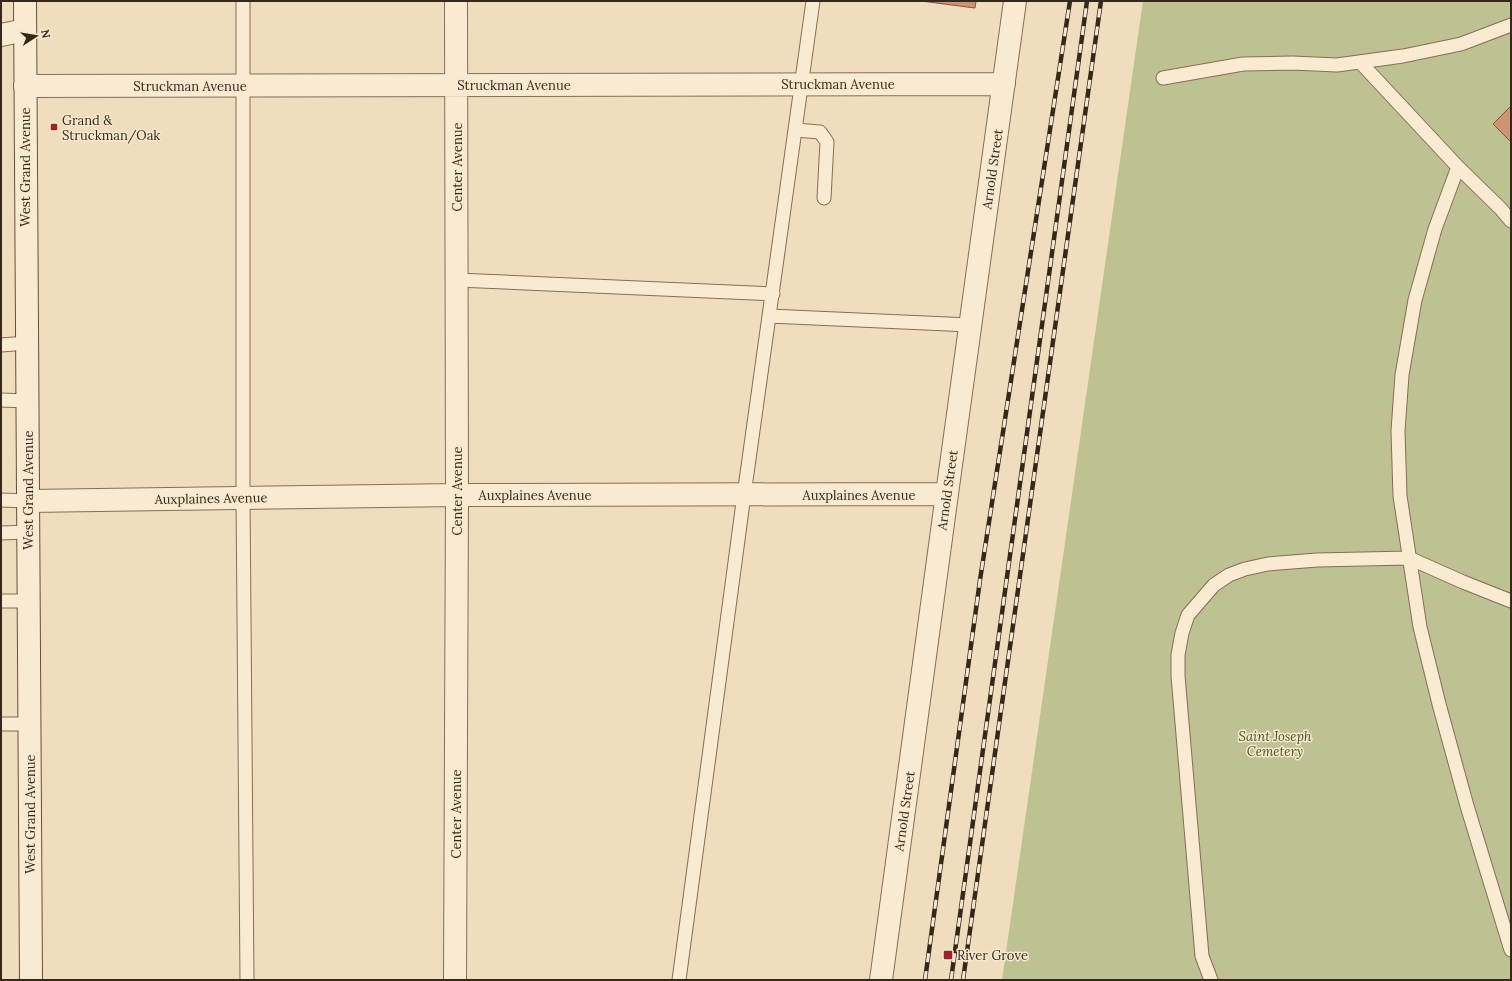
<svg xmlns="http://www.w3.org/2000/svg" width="1512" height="981" font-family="Lora,serif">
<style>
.cemetery{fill:#bec192}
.building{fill:#ce9373;stroke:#87553c}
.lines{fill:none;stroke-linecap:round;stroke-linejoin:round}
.service-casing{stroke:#876d57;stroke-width:15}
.minor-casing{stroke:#876d57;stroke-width:24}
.secondary-casing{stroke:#694f3a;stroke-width:24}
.service{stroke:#f9ebd2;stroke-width:13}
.minor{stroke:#f9ebd2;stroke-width:22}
.secondary{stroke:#f9ebd2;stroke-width:22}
.rail-casing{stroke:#36271c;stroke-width:4.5}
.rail{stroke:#f6e8ce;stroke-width:3;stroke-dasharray:9;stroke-linecap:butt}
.poi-dot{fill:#98252e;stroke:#f6e8ce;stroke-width:1.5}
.labels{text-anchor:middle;stroke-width:3;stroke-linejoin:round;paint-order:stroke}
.street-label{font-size:13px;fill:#36271c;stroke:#f6e8ce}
.poi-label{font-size:13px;fill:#36271c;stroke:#f6e8ce;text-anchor:start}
.park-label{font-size:13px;font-style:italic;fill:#4a5322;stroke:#f6e8ce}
</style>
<rect width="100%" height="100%" fill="#efddbe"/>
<path class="cemetery" d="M1143 1H1511V980H1002Z"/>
<path class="building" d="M921 1H976L975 8Z
M1511 106V142L1493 124Z"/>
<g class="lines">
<g class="service-casing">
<path id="service" d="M243 1V498L247 980
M1360 62 1458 167 1501 209 1511 221
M1163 78 1243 64 1292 63 1337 65 1403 56 1461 44 1511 25
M796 130 820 132 827 142 824 198
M1458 167 1435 229 1415 300 1402 375 1398 431 1400 496 1420 627 1439 704 1467 806 1511 950
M457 280 773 294
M769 316 970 325
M1 345 27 343
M1 400 27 401
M1 500 28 501
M1 533 28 532
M1 601H29
M1 724H30
M679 980 744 495 813 1
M1211 980 1202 956 1178 676V655L1182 633 1188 615 1214 585 1229 575 1245 569 1268 564 1317 560 1409 558 1463 582 1511 601"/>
</g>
<g class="minor-casing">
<path id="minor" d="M1 35 25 30
M25 86 1004 84
M28 501 457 495 947 494
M455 980 457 495 456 1
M881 980 947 494 1015 1"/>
</g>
<g class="secondary-casing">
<path id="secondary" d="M25 1 31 980"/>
</g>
<use href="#service" class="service"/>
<use href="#minor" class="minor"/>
<use href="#secondary" class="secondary"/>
<g class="rail-casing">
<path id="rail" d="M925 980 980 580 1070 1
M951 980 1087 1
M963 980 1101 1"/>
</g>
<use href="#rail" class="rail"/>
</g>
<g class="poi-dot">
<rect x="50" y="123" width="8" height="8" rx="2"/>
<rect x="943" y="950" width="10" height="10" rx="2"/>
</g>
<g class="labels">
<g class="street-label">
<text x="838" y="89">Struckman Avenue</text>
<text x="514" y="90">Struckman Avenue</text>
<text x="190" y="91">Struckman Avenue</text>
<text transform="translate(25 167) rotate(-90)" y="5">West Grand Avenue</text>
<text transform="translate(457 167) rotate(-90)" y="5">Center Avenue</text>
<text transform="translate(992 169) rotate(-82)" y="5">Arnold Street</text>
<text transform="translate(28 490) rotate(-90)" y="5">West Grand Avenue</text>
<text transform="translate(947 490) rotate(-82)" y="5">Arnold Street</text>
<text transform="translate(457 491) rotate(-90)" y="5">Center Avenue</text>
<text x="535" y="500">Auxplaines Avenue</text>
<text x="859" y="500">Auxplaines Avenue</text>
<text transform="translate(211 498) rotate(-1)" y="5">Auxplaines Avenue</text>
<text transform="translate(904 811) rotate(-82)" y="5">Arnold Street</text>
<text transform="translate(30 814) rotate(-90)" y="5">West Grand Avenue</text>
<text transform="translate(456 814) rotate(-90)" y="5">Center Avenue</text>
</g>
<g class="poi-label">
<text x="62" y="125">Grand &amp;<tspan x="62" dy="15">Struckman/Oak</tspan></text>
<text x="957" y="960">River Grove</text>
</g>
<g class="park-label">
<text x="1275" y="741">Saint Joseph<tspan x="1275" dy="15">Cemetery</tspan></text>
</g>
</g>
<rect width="1512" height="981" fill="none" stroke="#36271c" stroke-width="4"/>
<g transform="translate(36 36) rotate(78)" stroke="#f6e8ce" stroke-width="3" paint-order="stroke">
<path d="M0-3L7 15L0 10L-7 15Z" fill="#36271c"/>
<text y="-6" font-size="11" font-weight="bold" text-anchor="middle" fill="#36271c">N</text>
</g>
</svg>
